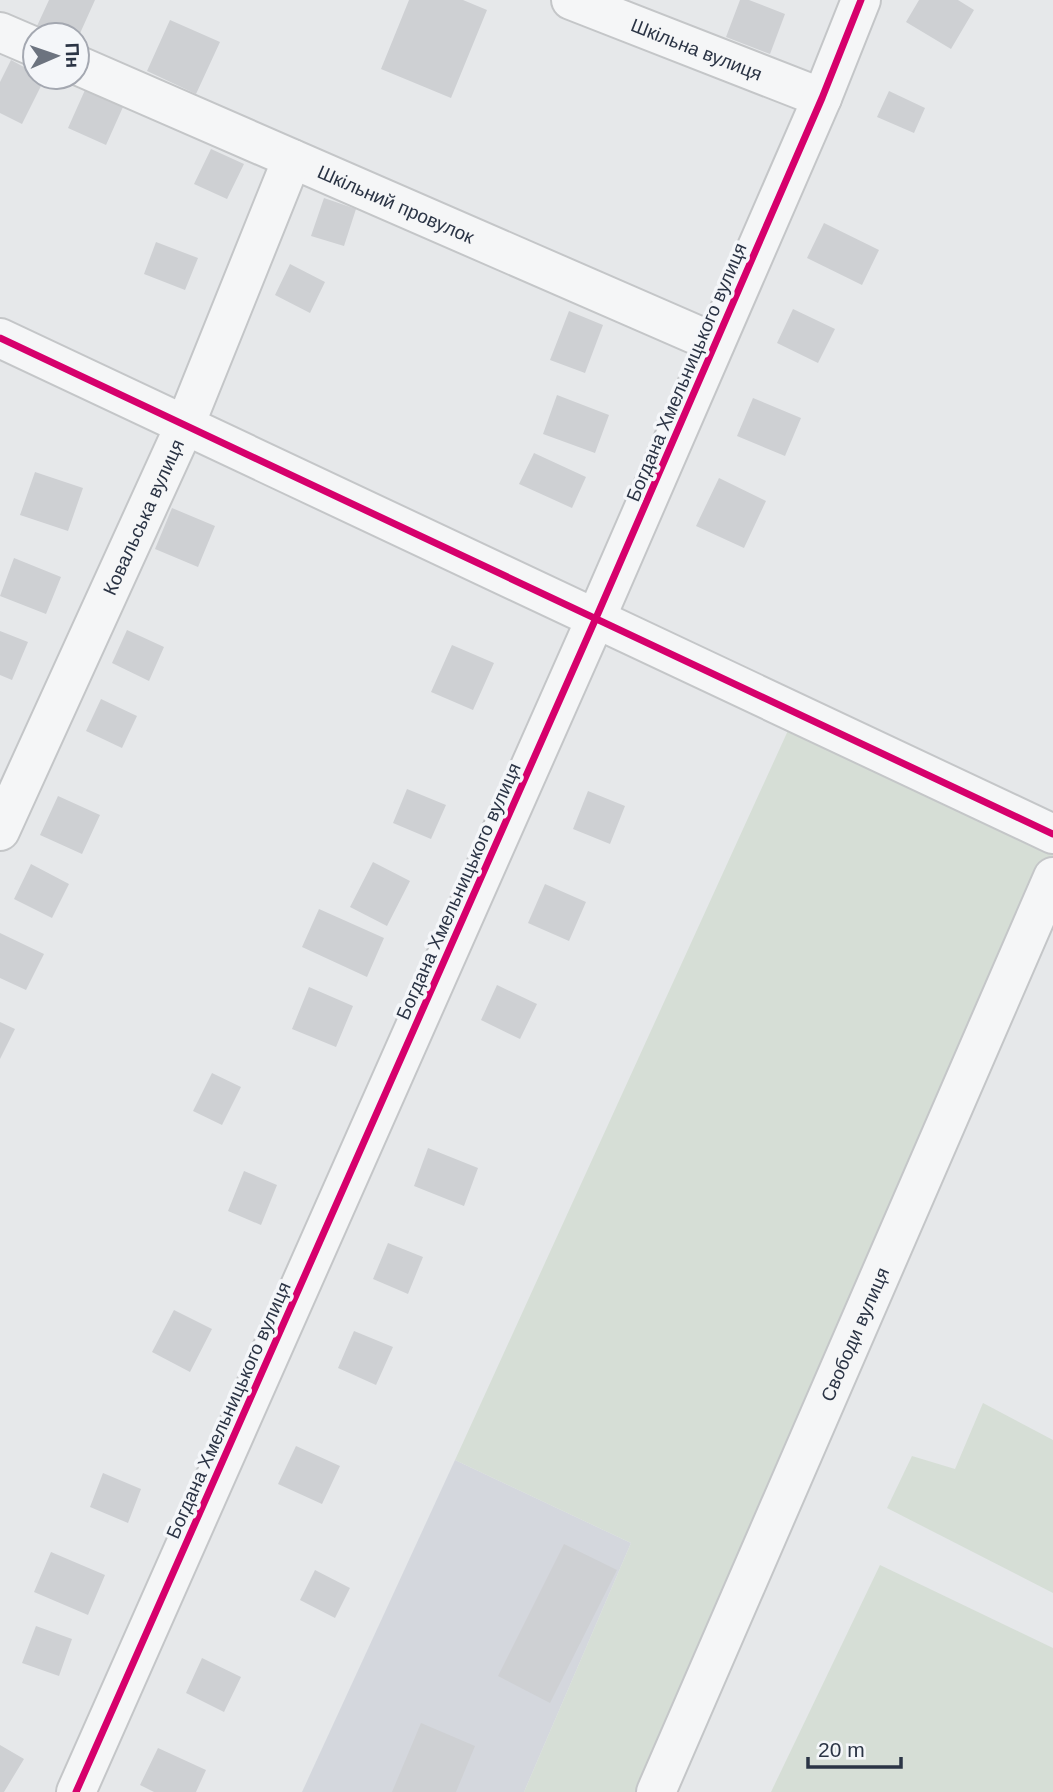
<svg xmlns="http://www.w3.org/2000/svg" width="1053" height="1792" font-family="Helvetica,sans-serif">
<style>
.built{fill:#d4d7dd}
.green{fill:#d6ded6}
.building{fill:#ced0d3}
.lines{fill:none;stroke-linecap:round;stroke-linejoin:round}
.minor-casing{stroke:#c4c6c8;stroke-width:42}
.minor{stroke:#f5f6f7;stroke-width:38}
.cycleway-casing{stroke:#f4f6f9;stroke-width:11}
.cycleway{stroke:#d6006c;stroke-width:7}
.labels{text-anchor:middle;stroke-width:7;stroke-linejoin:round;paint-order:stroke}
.street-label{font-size:19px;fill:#2b3445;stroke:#f4f6f9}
</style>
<rect width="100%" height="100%" fill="#e6e8ea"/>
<path class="built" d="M455 1460 631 1543 524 1792H302Z"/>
<path class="green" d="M796 713 1053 834V877L656 1792H524L631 1543 455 1460Z
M983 1403 1053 1440V1593L887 1508 912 1456 955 1469Z
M880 1565 1053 1648V1792H771Z"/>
<path class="building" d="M49 0H95L77 40V35H56L37 26Z
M409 0H463L487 10 451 98 381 69Z
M740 0H749L785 14 770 54 726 37Z
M919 0H958L974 10 951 49 906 22Z
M170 20 220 42 196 94 147 71Z
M11 60 35 73V77L45 78 22 124 0 113V82Z
M85 90 123 107 106 145 68 128Z
M889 91 925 108 914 133 877 117Z
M211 149 244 164 227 199 194 184Z
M324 198 356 209 344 246 311 236Z
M824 223 879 250 862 285 807 258Z
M156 242 198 258 185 290 144 274Z
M290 264 325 282 310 313 275 295Z
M793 309 835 329 818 363 777 343Z
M569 311 603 325 585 373 550 360Z
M557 395 609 415 595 453 543 434Z
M753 398 801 418 785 456 737 436Z
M534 453 586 477 572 508 519 484Z
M35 472 83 488 68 531 20 515Z
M719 478 766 501 744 548 696 526Z
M172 508 215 526 198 567 155 549Z
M14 558 61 577 46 614 0 596Z
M127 630 164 647 149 681 112 663Z
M0 631 28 642 12 680 0 675Z
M452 645 494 663 473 710 431 692Z
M101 699 137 716 122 748 86 731Z
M407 789 446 805 431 839 393 823Z
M588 791 625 806 610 844 573 829Z
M58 796 100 815 82 854 40 835Z
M373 862 410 881 387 926 350 907Z
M31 864 69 884 52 918 14 899Z
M545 884 586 902 569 941 528 923Z
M319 909 384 938 367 977 302 947Z
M0 933 44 954 26 990 0 978Z
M497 985 537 1004 520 1039 481 1020Z
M309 987 353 1006 336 1047 292 1029Z
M0 1022 15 1029 0 1059Z
M212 1073 241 1087 222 1125 193 1111Z
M428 1148 478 1168 464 1206 414 1186Z
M244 1171 277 1185 261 1225 228 1211Z
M388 1243 423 1257 408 1294 373 1279Z
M174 1310 212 1329 190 1372 152 1352Z
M354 1331 393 1347 376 1385 338 1368Z
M296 1446 340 1466 322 1504 278 1484Z
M103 1473 141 1489 128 1523 90 1507Z
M564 1544 617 1570 550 1703 498 1676Z
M51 1552 105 1575 88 1615 34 1592Z
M315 1570 350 1588 335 1618 300 1600Z
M36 1626 72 1639 59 1676 22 1663Z
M202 1658 241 1677 224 1712 186 1693Z
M421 1723 475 1746 456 1792H392Z
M0 1745 24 1759 4 1792H0Z
M158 1748 206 1770 196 1792H154L140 1785Z"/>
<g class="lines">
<g class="minor-casing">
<g id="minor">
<path id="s1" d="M571 0 822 98"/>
<path d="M0 32 35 47"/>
<path id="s2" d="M77 65 715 343"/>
<path d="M0 338 1053 834"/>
<path id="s3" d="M0 831 185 425 292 159"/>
<path d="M76 1792 596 618 822 98 861 0"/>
<path id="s4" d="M656 1792 1053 877"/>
</g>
</g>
<use href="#minor" class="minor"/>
<g class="cycleway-casing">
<path id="cycleway" d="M0 338 1053 834
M76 1792 596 618 822 98 861 0"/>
</g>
<use href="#cycleway" class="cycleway"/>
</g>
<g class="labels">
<g class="street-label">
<text dy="7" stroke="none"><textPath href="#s1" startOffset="135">Шкільна вулиця</textPath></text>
<text dy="7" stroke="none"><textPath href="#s2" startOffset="348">Шкільний провулок</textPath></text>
<text transform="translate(686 372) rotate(-67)" y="7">Богдана Хмельницького вулиця</text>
<text dy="7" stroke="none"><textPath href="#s3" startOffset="345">Ковальська вулиця</textPath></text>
<text transform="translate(458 891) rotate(-66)" y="7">Богдана Хмельницького вулиця</text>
<text dy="7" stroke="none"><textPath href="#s4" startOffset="499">Свободи вулиця</textPath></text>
<text transform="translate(228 1410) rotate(-66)" y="7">Богдана Хмельницького вулиця</text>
</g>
</g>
<g transform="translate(56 56) rotate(88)"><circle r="33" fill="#f4f6f9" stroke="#a4a8b1" stroke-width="2"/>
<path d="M0-5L12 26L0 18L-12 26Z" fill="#6c737f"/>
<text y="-10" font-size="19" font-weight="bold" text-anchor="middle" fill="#2b3445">Пн</text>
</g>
<path d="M808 1757v10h93v-10" fill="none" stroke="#2b3445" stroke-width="3.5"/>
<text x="818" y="1757" font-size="21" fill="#2b3445" stroke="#f4f6f9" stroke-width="5" paint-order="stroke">20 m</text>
</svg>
